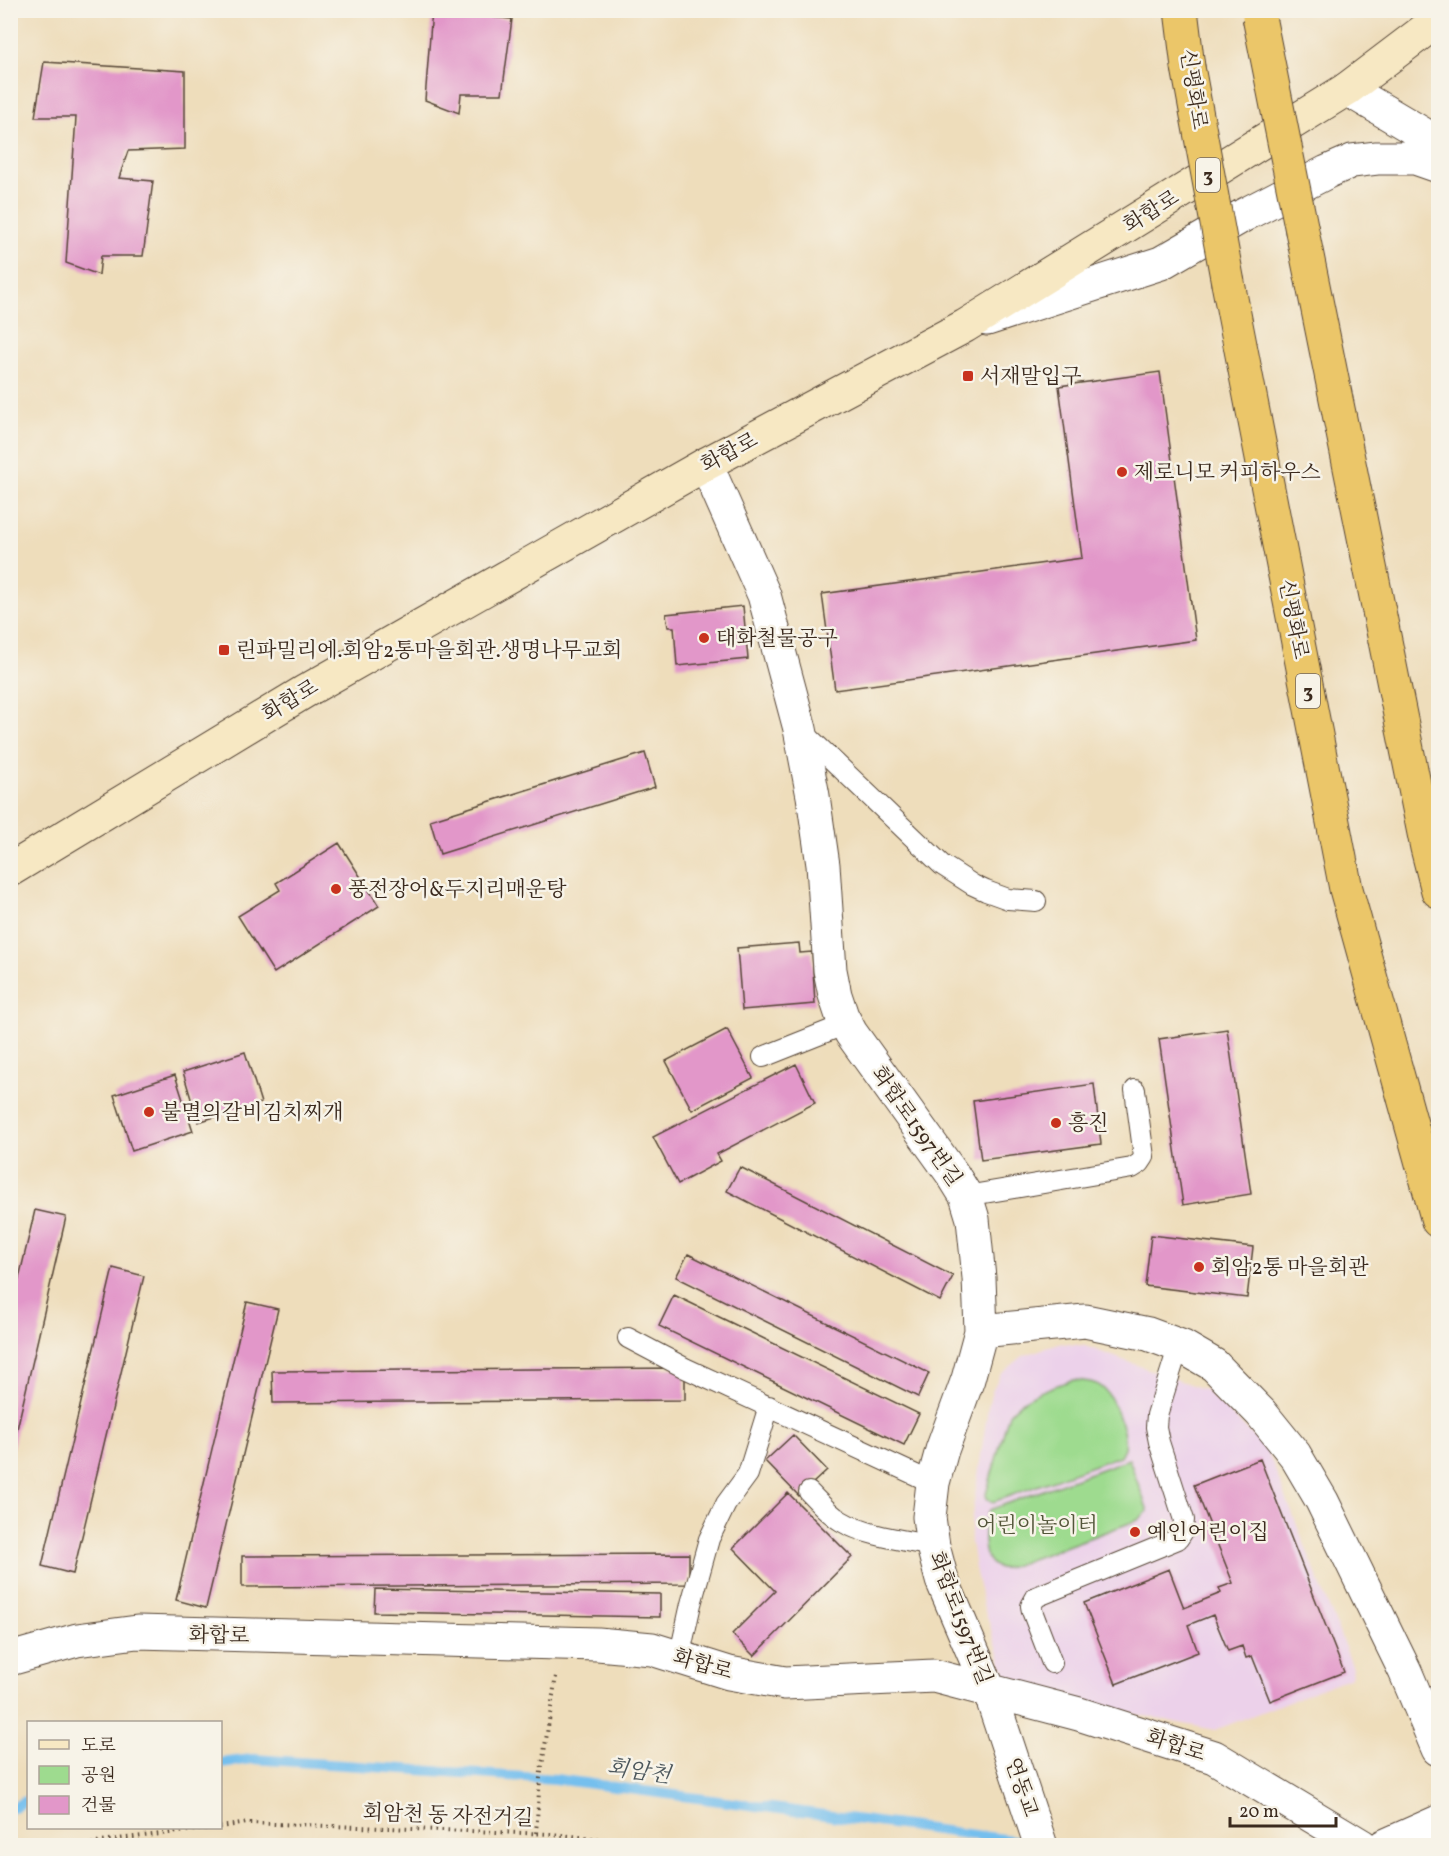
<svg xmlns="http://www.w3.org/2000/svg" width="1449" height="1856" font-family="Vollkorn,'Noto Serif KR',serif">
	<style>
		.built { fill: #ecd1ea }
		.green { fill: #9edb8f; stroke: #6c8256; stroke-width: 1.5 }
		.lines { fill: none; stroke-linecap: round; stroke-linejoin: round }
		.stream { stroke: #75bfee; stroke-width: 10 }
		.building { fill: #e297c9 }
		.service-casing { stroke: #564536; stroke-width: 22 }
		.minor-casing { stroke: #564536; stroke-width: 35 }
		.secondary-casing { stroke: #564536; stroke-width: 35 }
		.trunk-casing { stroke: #564536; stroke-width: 35 }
		.path { stroke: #564536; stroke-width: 4; stroke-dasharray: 1.5 4.5; stroke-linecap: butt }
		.service { stroke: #fff; stroke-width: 20 }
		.minor { stroke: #fff; stroke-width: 33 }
		.secondary { stroke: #f7e8c3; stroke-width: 33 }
		.trunk { stroke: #ebc669; stroke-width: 33 }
		.trunk-bridge-casing { stroke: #564536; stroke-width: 35; stroke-linecap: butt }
		.trunk-bridge { stroke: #ebc669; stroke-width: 33 }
		.poi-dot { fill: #c8321e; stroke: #f7f3e8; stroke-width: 2 }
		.labels { text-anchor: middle; stroke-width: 5; stroke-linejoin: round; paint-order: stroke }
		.shield { fill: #f7f3e8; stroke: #73665b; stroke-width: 1.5 }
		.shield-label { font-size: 20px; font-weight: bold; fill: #3b2a1e }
		.street-label { font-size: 21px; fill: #3b2a1e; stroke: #f7f3e8 }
		.poi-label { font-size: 21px; fill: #3b2a1e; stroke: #f7f3e8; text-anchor: start }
		.park-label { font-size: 21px; fill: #54563a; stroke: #f7f3e8 }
		.water-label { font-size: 22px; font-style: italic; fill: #4c575c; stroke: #f7f3e8 }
	</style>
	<rect width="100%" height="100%" fill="#f7f3e8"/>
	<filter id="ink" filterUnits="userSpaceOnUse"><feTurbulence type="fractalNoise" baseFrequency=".0167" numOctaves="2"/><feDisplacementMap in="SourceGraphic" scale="12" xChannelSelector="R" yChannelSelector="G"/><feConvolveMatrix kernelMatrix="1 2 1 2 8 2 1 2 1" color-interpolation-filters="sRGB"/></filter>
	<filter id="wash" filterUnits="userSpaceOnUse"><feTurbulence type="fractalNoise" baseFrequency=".008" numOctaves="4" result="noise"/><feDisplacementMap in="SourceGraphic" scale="24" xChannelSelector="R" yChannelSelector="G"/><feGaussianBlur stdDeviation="1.35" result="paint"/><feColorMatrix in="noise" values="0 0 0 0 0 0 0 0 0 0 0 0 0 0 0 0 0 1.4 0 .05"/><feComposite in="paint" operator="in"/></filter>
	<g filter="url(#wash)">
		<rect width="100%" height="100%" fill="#edb"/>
		<path class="built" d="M1059,1343L1085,1346L1205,1390L1267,1449L1353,1668L1351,1677L1215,1730L1029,1693L1008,1682L983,1604L975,1568L971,1541V1523L988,1407L992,1391L1000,1375L1023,1356Z"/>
		<path class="green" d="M1072,1380C1083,1381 1096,1381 1104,1389C1114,1399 1127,1433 1124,1448C1124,1448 1120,1456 1120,1456L993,1502L987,1500L986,1494L1009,1414C1024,1395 1050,1388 1072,1380Z
			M1129,1459L1148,1511L1138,1520L1010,1567C1006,1567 1003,1569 1000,1568C978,1564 983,1524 989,1510Z"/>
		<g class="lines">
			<path class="stream" d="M220,1763L253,1759L555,1779L1034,1843
				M10,1809L28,1800"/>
		</g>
		<g id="blocks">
			<path class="building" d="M432,10H480L478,16L512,19L502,94H461L459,113L425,100Z
				M44,62L185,71V149L128,151L119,178L153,181L143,256H101L99,275L66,263L76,117H35Z
				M1160,372L1196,640L835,690L822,594L1082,558L1059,386Z
				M743,606L748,659L677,666L674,627H668L666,614Z
				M645,753L655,787L440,854L430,820Z
				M339,843L379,906L274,973L238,916L280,890L276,883Z
				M799,943L800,953L812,952L815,1004L742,1010L737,948Z
				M727,1029L753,1078L692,1110L666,1061Z
				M1227,1029L1251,1194L1183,1205L1159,1039Z
				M245,1052L261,1103L198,1122L183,1072Z
				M796,1064L815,1103L717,1154L721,1161L678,1184L653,1137Z
				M175,1075L193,1131L132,1151L114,1095Z
				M1094,1084L1101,1144L981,1160L973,1101Z
				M740,1167L953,1276L940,1301L727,1191Z
				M35,1210L66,1217L11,1455L10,1317Z
				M1151,1235L1253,1247L1247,1298L1145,1286Z
				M688,1254L929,1373L918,1397L676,1277Z
				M113,1268L144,1276L73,1574L42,1566Z
				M674,1295L919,1414L904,1445L659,1326Z
				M247,1302L278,1309L206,1608L176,1600Z
				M685,1368V1400L273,1403L272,1371Z
				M793,1435L827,1470L799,1496L765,1461Z
				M1260,1459L1344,1672L1270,1701L1252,1656L1246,1658L1242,1646L1228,1651L1213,1615L1188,1625L1198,1652L1116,1684L1084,1603L1169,1569L1184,1608L1221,1593L1219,1588L1233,1583L1194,1485Z
				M788,1493L852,1557L754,1656L732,1634L775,1591L733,1548Z
				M689,1554V1584L242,1587V1556Z
				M375,1589L660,1594V1617L374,1612Z"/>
		</g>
	</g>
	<g filter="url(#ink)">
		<use href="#blocks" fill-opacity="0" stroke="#564536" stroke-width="1.5"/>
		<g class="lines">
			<defs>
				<path id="service" d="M802,731L942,865L973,885L986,891L1008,899L1036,901
					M763,1057L846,1024
					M966,1196L1132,1168L1140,1163L1144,1157L1135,1090
					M628,1338L685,1368L933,1483
					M809,1492C819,1502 829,1514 841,1521C866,1536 904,1540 933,1546
					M679,1658L691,1604L709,1539L726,1504L748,1474L769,1406
					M1052,1663L1032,1611L1031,1606L1036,1597L1178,1539L1182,1533L1184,1520L1159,1442L1156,1427L1157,1415L1179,1345"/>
				<path id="minor" d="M1347,89L1438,143
					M987,319L1161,263L1244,215L1327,172L1352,161L1377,158H1415L1438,166
					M706,464L764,595L800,729L813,796L823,865L830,970L835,995L842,1016L851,1033L953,1175L966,1196L973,1219L979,1278L981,1331L968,1379L942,1450L933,1483L929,1517L933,1546L942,1580L990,1692L1041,1846
					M981,1331L1085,1321L1148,1334L1183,1347L1214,1365L1261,1413L1295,1455L1322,1501L1405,1671L1438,1749
					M10,1659L77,1640L137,1632L598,1644L652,1649L729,1673L785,1683L934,1676L1079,1714L1214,1757L1362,1846
					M1384,1846L1438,1822"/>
				<path id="secondary" d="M10,870L304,692L706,464L965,326L1347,89L1438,20"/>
				<path id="trunk" d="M1181,10L1188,67
					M1302,231L1427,848L1438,891
					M1228,283L1346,889L1438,1221"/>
			</defs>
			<use href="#service" class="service-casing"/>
			<use href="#minor" class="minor-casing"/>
			<use href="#secondary" class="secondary-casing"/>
			<use href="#trunk" class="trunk-casing"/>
			<path class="path" d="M220,1827L248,1823L551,1834L675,1846
				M536,1833L540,1778L556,1676
				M86,1846L100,1841L213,1828
				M550,1846L551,1834"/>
			<use href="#service" class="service"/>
			<use href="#minor" class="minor"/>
			<use href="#secondary" class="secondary"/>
			<use href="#trunk" class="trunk"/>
			<defs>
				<path id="trunk-bridge" d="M1259,17L1302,231
					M1188,67L1228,283"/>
			</defs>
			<use href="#trunk-bridge" class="trunk-bridge-casing"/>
			<use href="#trunk-bridge" class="trunk-bridge"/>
		</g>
	</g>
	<g class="poi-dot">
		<rect x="962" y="370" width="12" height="12" rx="3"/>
		<circle cx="1122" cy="472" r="6"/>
		<circle cx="704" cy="638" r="6"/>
		<rect x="218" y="644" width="12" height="12" rx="3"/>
		<circle cx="336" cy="889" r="6"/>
		<circle cx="149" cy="1112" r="6"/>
		<circle cx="1056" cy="1123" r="6"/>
		<circle cx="1199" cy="1267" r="6"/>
		<circle cx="1135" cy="1532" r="6"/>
	</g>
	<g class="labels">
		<g class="shield">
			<rect x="1196" y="158" width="24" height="34" rx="4.5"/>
			<rect x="1296" y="674" width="24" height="34" rx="4.5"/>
		</g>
		<g class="shield-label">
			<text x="1208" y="182">3</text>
			<text x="1308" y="698">3</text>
		</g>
		<g class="street-label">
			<text transform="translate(1194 89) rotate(81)" y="7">신평화로</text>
			<text transform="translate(1151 211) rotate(-32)" y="7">화합로</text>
			<text transform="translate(729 452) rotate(-28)" y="7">화합로</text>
			<text transform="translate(1294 619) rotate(79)" y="7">신평화로</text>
			<text transform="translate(290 700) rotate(-31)" y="7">화합로</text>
			<text transform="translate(917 1126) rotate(55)" y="7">화합로1597번길</text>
			<text transform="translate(961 1618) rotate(69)" y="7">화합로1597번길</text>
			<text transform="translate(219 1635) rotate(1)" y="7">화합로</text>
			<text transform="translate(703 1664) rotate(16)" y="7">화합로</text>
			<text transform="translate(1176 1745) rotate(18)" y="7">화합로</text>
			<text transform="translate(1022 1787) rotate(71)" y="7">연동교</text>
			<text transform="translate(448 1815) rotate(2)" y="7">회암천 동 자전거길</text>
		</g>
		<g class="poi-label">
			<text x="980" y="383">서재말입구</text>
			<text x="1134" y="479">제로니모 커피하우스</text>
			<text x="716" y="645">태화철물공구</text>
			<text x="236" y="657">린파밀리에.회암2통마을회관.생명나무교회</text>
			<text x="348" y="896">풍전장어&amp;두지리매운탕</text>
			<text x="161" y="1119">불멸의갈비김치찌개</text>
			<text x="1068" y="1130">흥진</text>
			<text x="1211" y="1274">회암2통 마을회관</text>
			<text x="1147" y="1539">예인어린이집</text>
		</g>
		<g class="park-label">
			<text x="1037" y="1532">어린이놀이터</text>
		</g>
		<g class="water-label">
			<text transform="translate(639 1770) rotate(8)" y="8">회암천</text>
		</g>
	</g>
	<rect width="1449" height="1856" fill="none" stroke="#f7f3e8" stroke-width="36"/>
	<rect x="27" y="1721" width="195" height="108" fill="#f7f3e8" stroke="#aca397" stroke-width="1.5"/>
	<rect x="39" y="1740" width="30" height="9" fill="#f7e8c3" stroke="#aca397" stroke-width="1.5"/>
	<text x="81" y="1751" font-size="18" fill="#3b2a1e">도로</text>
	<rect x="39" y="1766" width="30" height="18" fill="#9edb8f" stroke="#aca397" stroke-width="1.5"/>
	<text x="81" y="1781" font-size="18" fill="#3b2a1e">공원</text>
	<rect x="39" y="1796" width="30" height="18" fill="#e297c9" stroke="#aca397" stroke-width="1.5"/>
	<text x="81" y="1811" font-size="18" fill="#3b2a1e">건물</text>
	<path d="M1230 1817v9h106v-9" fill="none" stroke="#3b2a1e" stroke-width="3"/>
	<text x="1239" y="1817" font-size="18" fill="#3b2a1e" stroke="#f7f3e8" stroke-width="4.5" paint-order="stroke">20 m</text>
</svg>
